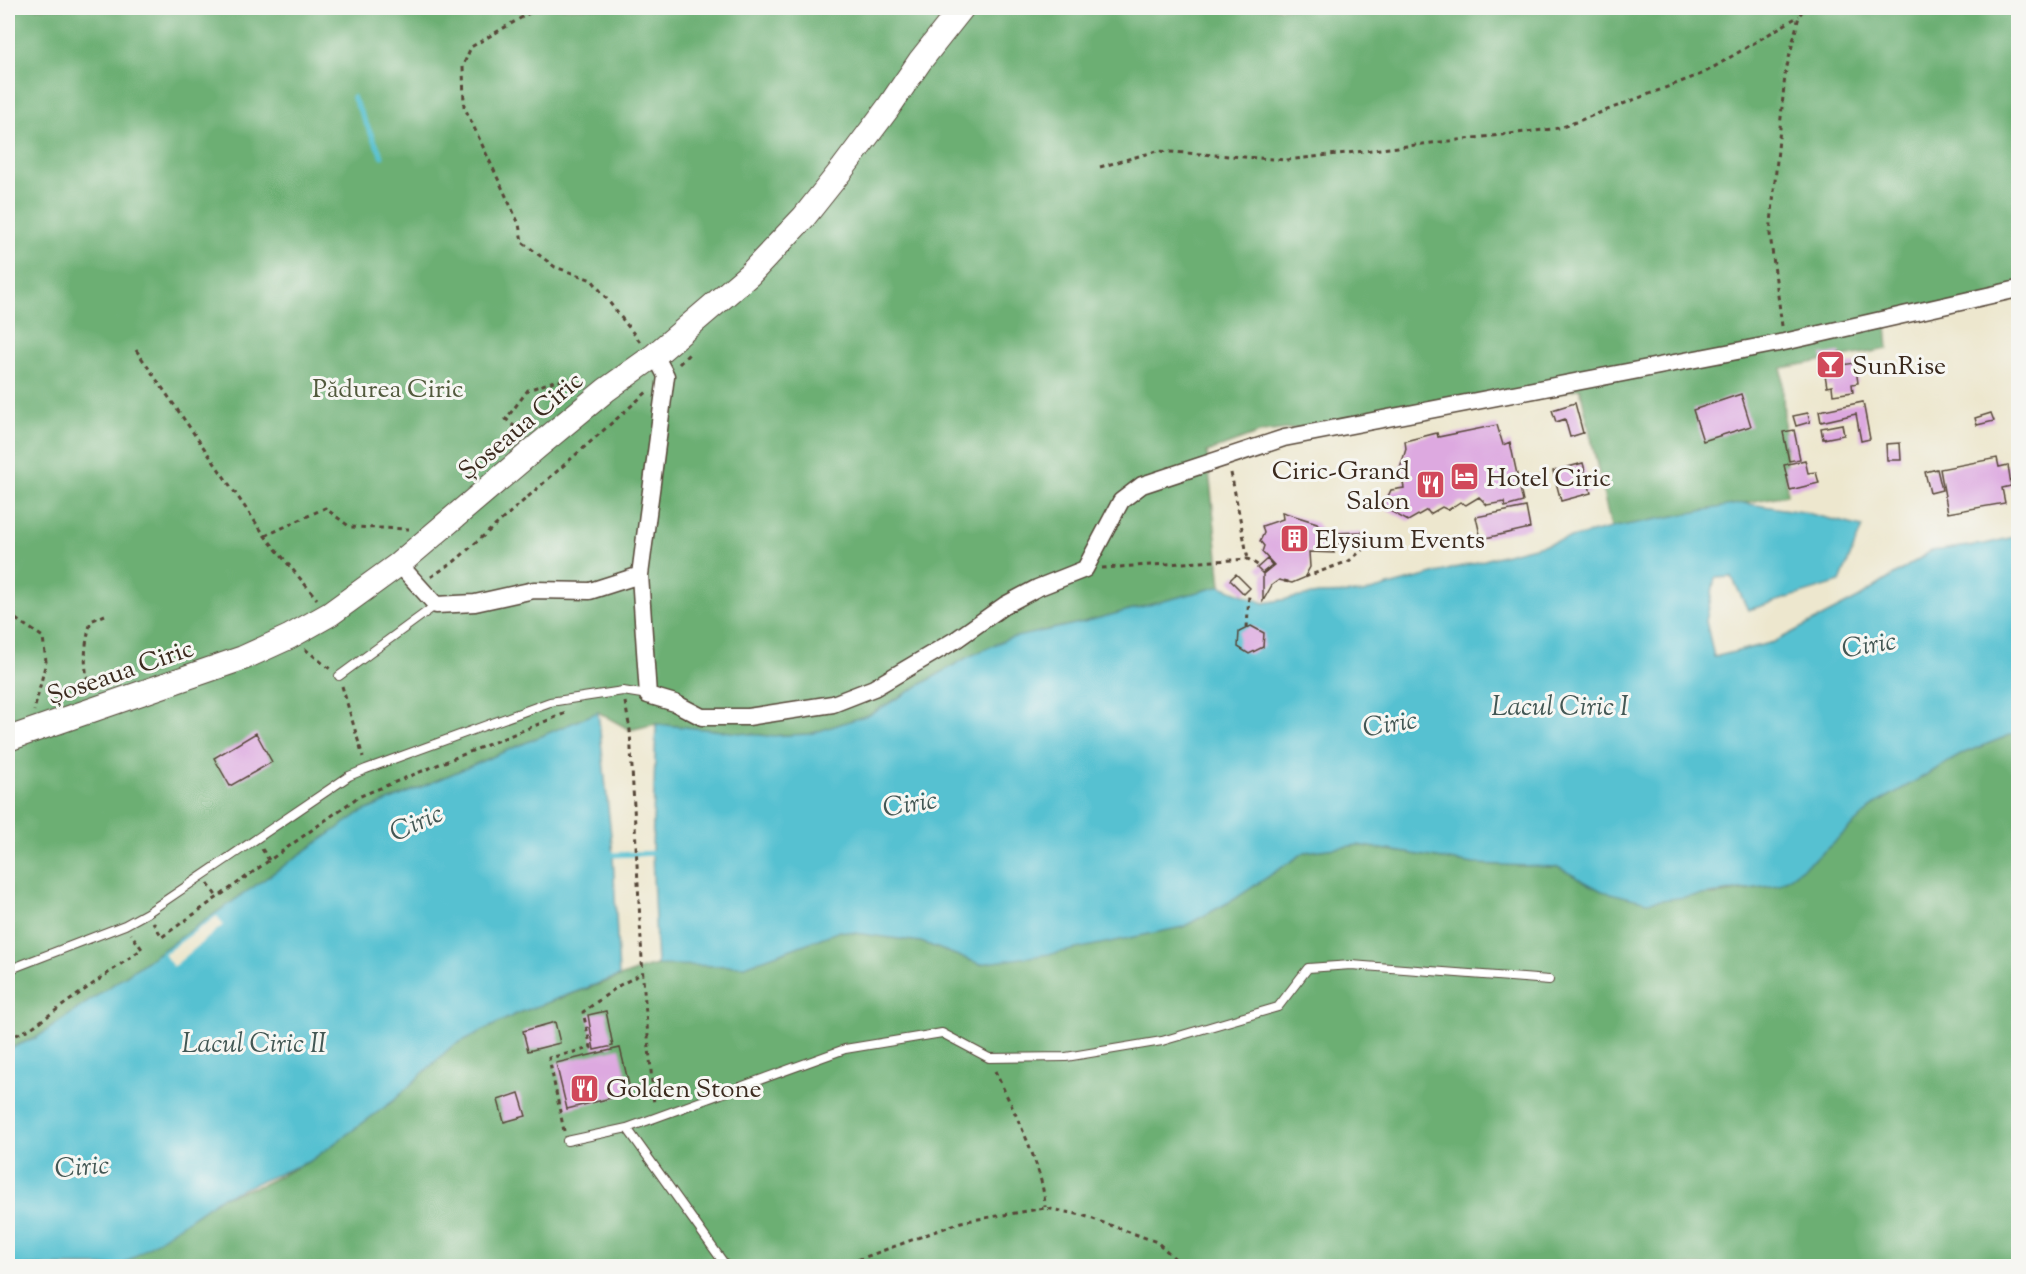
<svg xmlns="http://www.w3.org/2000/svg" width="2026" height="1274" font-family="'Sorts Mill Goudy',serif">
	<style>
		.forest { fill: #6caf73; stroke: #546c48; stroke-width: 1.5 }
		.water { fill: #56c1d1; stroke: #487678; stroke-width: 1.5 }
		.pier { fill: #ede7ce }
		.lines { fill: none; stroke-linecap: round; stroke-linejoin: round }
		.stream { stroke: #56c1d1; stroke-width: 5 }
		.building { fill: #dda9e0 }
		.lane-casing { stroke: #564638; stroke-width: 10 }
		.street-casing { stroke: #564638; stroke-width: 19 }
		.secondary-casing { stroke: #564638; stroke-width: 26 }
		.path { stroke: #564638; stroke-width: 3; stroke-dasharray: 4.5 4.5; stroke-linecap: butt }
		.lane { stroke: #fff; stroke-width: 8 }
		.street { stroke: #fff; stroke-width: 16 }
		.secondary { stroke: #fff; stroke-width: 24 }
		.labels { text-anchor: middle; stroke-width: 6; stroke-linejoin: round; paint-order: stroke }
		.poi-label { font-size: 26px; fill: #3b2a1e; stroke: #f6f6f2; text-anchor: start }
		.park-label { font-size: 26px; fill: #525a3d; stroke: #f6f6f2 }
		.street-label { font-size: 26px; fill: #3b2a1e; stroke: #f6f6f2 }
		.water-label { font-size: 27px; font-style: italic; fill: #435754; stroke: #f6f6f2 }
	</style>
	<rect width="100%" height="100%" fill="#f6f6f2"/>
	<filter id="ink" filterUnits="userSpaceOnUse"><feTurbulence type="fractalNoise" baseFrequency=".0167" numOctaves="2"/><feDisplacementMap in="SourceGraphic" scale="12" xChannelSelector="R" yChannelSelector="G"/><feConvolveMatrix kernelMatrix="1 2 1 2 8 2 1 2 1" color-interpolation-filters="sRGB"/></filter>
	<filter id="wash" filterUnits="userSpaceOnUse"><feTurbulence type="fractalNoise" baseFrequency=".008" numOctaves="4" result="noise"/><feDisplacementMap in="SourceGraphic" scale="24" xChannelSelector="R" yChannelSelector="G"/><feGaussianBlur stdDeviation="1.35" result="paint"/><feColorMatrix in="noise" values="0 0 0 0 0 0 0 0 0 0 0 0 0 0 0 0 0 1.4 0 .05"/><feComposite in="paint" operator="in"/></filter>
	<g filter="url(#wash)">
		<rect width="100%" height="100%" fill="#ede7ce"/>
		<path class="forest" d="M8,8H2018V297L1885,315L1888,349L1782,368L1787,495L1611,528L1580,388L1511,405L1262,432L1207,452L1221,586L1084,622L1042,631L966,658L871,714L810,734L769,736L656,724L630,730L598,712L360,813L36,1038L8,1049Z
			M2018,732V1266H121L220,1198L261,1185L310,1161L393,1101L452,1046L516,1014L642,969L657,965L745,966L840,931L921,942L980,964L1183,927L1233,900L1305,852L1358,845L1474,864L1558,867L1602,891L1714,895L1779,885L1821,854L1877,803L1964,753Z"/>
		<path class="water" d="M1743,503L1803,512L1862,527L1840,582L1748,610L1732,577L1715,578L1706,621L1714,657L1774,642L1860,597L1931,551L1985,544L2018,536V732L1964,753L1877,803L1821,854L1779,885L1647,902L1602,891L1558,867L1474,864L1358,845L1305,852L1233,900L1183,927L1057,953L980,964L921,942L840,931L745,966L657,965L652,853L656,724L769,736L810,734L871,714L966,658L1007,639L1084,622L1221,586L1264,603L1318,594L1363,593L1514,552L1611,528Z
			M598,712L613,855L619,976L516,1014L452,1046L393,1101L310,1161L220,1198L121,1266H8V1049L36,1038L360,813Z"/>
		<path class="pier" d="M217,916L223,925L173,967L164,954Z"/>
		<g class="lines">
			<path class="stream" d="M353,97L382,156
				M608,850L613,855L657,853"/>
		</g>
		<g id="blocks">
			<path class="building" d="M1840,352L1842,365L1855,363L1858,383L1852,384L1853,392L1833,395L1832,386L1827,387L1822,355Z
				M1741,394L1751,426L1703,441L1693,410Z
				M1863,402L1870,439L1861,441L1856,414L1821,422L1819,411Z
				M1575,403L1583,433L1570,437L1565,419L1556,422L1552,410Z
				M1808,413L1810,422L1796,426L1793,416Z
				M1991,413L1994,421L1977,425L1975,418Z
				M1842,424L1844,435L1823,439L1821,428Z
				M1497,425L1503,445L1510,442L1523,502L1505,507L1504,502L1487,505L1479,497L1466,505L1460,502L1448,510L1442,507L1430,514L1427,510L1408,521L1383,507L1391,490L1404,488L1403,482L1407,480L1408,470L1399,472L1406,449L1405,441L1437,433L1438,437Z
				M1794,430L1800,459L1789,461L1783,432Z
				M1900,443L1901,460H1887L1886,444Z
				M1997,458L1999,467L2008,465L2011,486L2002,488L2005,503L1948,513L1940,469Z
				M1805,460L1808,473L1816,472L1819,483L1790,490L1784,465Z
				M1583,463L1591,493L1561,501L1553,471Z
				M1937,469L1942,490L1930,493L1925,472Z
				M1526,507L1530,528L1481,539L1476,517Z
				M1282,512L1317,523L1334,553L1309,552L1310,567L1304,578L1292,583L1279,580L1272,585L1263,601V574L1274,565L1262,552L1264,546L1260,541L1264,533L1262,526L1283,519Z
				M1361,532L1362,543L1335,544V533Z
				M1267,559L1272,565L1262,573L1257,568Z
				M1236,574L1250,588L1244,594L1230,580Z
				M1251,626L1264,633L1263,647L1249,654L1238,647L1239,632Z
				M256,733L272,762L230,786L214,758Z
				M606,1011L613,1046L594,1050L588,1015Z
				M555,1022L560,1043L528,1051L523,1031Z
				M620,1048L631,1093L567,1109L556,1063Z
				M519,1093L526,1116L504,1122L498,1100Z"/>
		</g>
	</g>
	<g filter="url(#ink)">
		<use href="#blocks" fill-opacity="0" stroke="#564638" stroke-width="1.5"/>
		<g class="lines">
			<defs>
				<path id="lane" d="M339,676L436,605
					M8,970L125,925L147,913L349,776L366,769L550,702L623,691L648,695
					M627,1128L845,1049L942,1033L989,1058L1066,1057L1162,1041L1278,1007L1308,968L1351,965L1549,980
					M567,1141L627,1128L726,1266"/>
				<path id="street" d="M655,355L666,376L640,575L648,695L675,703L702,717H748L833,704L874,688L957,639L1005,605L1037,588L1085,569L1121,501L1142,485L1284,438L1784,342L2018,289
					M399,564L436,605L475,603L534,590L590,591L640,575"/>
				<path id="secondary" d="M8,739L243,658L289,637L330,614L399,564L538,446L606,390L655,355L750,274L804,217L843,168L888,108L920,61L962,8"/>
			</defs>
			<use href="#lane" class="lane-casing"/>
			<use href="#street" class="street-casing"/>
			<use href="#secondary" class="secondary-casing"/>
			<path class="path" d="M538,8L471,47L463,66L464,106L519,224L522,242L555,267L592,280L641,343
				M1100,167L1157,151L1287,160L1560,128L1704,73L1799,16
				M1782,326L1770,234L1785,75L1799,16L1804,8
				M136,350L265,536L317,599
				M679,364L691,352
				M522,433L506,419L528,390L557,380L581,386
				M1231,473L1248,559
				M265,536L325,508L350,527L409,529
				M1102,568L1248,559L1259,566
				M1266,570L1267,571
				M431,577L455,561L647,392
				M1305,577L1349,561L1378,537
				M1284,581L1289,582
				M8,614L43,637L46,662L34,711
				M1247,628L1249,595
				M305,649L330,669
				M342,686L363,757
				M90,690C83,664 84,647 91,621L105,615
				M625,702L630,730L643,979L654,1105
				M262,849L269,860
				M208,884L217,897
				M153,922L162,937L358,797L566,713
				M8,1039L31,1028L142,949L131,934
				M995,1071C1012,1108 1044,1167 1045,1207
				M564,1131L549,1058L591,1048L583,1012L620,985L643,973
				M841,1266L961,1222L1045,1208L1082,1215L1157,1242L1183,1266"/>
			<use href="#lane" class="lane"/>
			<use href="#street" class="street"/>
			<use href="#secondary" class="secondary"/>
		</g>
	</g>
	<defs>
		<symbol id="bar-square" viewBox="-11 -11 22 22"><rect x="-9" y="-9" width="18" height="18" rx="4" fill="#d1495b" stroke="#f6f6f2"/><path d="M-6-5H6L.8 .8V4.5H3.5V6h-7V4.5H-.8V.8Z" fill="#fff"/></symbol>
		<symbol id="hotel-square" viewBox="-11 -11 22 22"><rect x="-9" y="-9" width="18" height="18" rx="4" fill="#d1495b" stroke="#f6f6f2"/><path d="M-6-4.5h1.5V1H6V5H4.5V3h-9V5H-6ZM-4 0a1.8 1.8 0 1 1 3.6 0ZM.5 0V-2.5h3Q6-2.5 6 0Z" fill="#fff"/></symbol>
		<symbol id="restaurant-square" viewBox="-11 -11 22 22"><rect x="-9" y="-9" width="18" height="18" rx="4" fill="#d1495b" stroke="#f6f6f2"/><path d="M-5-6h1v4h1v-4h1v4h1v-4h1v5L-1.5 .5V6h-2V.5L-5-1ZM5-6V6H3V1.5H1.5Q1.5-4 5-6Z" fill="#fff"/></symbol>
		<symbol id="building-square" viewBox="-11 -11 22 22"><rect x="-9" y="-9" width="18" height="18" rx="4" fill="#d1495b" stroke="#f6f6f2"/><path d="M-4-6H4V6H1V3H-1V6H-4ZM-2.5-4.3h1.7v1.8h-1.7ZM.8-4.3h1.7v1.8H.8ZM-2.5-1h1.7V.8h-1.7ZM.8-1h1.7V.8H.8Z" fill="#fff"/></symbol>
	</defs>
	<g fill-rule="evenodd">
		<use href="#bar-square" x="1814" y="348" width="33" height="33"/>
		<use href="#hotel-square" x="1448" y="460" width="33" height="33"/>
		<use href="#restaurant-square" x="1414" y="468" width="33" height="33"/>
		<use href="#building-square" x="1278" y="522" width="33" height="33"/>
		<use href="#restaurant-square" x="568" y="1072" width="33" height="33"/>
	</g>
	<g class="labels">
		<g class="poi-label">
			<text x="1852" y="374">SunRise</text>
			<text x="1410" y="479" text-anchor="end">Ciric-Grand<tspan x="1410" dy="30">Salon</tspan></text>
			<text x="1486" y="486">Hotel Ciric</text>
			<text x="1315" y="548">Elysium Events</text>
			<text x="606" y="1097">Golden Stone</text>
		</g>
		<g class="park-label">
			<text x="388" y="397">Pădurea Ciric</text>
		</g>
		<g class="street-label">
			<text transform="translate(520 425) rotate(-40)" y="9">Șoseaua Ciric</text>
			<text transform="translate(120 671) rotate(-19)" y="9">Șoseaua Ciric</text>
		</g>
		<g class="water-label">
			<text transform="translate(1869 644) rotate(-9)" y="9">Ciric</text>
			<text x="1560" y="715">Lacul Ciric I</text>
			<text transform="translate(1390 723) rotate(-9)" y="9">Ciric</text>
			<text transform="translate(910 803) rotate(-9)" y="9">Ciric</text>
			<text transform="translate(416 822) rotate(-24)" y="9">Ciric</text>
			<text x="254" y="1052">Lacul Ciric II</text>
			<text transform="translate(82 1166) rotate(-4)" y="9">Ciric</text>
		</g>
	</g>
	<rect width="2026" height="1274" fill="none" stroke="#f6f6f2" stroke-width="30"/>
</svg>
